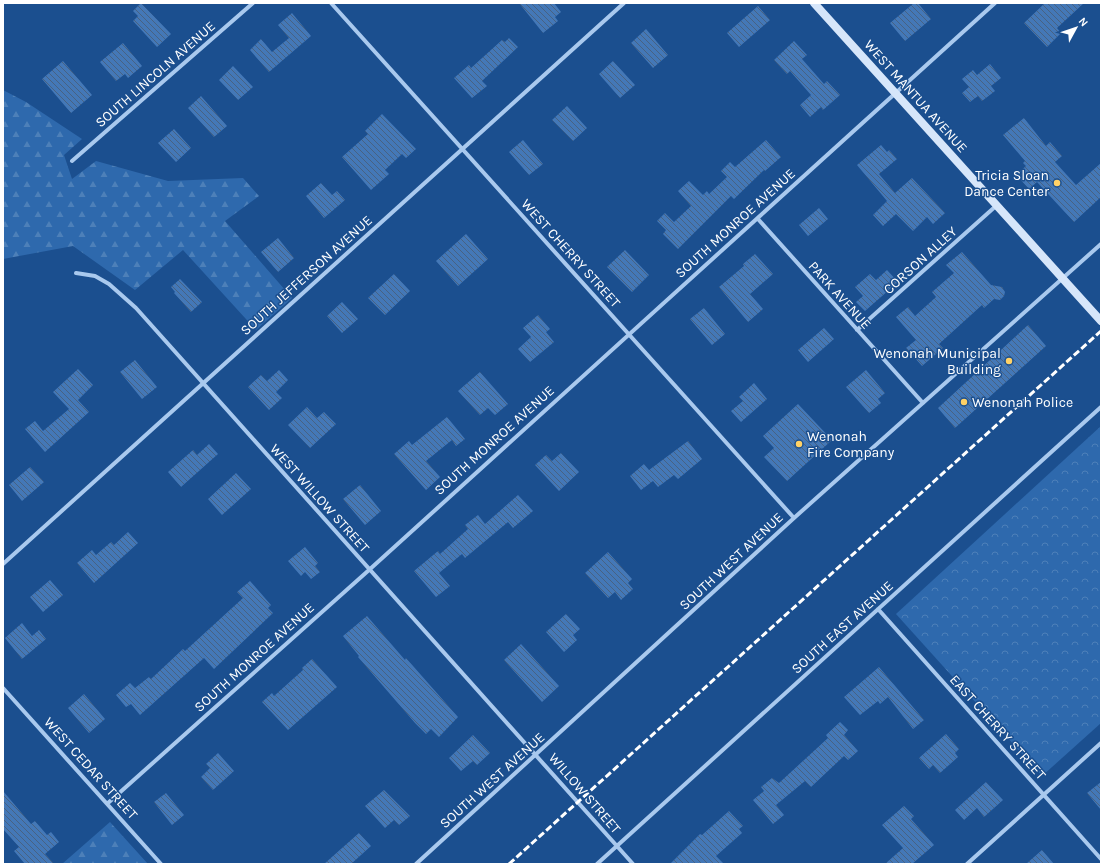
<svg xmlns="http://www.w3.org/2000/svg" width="1104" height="867" font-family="Karla,sans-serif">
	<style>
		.forest { fill: url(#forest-firs) }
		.park { fill: url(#park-crowns) }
		.building { fill: url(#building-back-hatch) }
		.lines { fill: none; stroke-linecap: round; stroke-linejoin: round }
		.street { stroke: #a9c9ee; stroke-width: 4 }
		.secondary { stroke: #d6e6fa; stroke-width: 8 }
		.rail { stroke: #fff; stroke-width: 3; stroke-dasharray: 7 3; stroke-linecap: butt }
		.poi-dot { fill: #ffd166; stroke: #1b4f8f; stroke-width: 1.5 }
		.labels { text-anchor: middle; stroke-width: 3; stroke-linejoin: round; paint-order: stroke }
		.street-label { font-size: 14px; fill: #fff; stroke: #1b4f8f }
		.poi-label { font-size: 14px; fill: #fff; stroke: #1b4f8f; text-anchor: end }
	</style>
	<defs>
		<pattern id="forest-firs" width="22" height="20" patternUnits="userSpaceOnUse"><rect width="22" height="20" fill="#2e69ad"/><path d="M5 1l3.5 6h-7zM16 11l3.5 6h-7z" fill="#4d80b9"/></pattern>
		<pattern id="park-crowns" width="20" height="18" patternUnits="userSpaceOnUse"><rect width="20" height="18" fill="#2e69ad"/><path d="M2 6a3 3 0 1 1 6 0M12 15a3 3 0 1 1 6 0" fill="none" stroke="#4d80b9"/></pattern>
		<pattern id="building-back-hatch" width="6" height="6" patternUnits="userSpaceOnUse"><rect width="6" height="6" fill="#4478b7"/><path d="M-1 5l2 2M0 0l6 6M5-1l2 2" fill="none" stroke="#486282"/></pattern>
	</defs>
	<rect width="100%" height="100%" fill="#1b4f8f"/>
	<path class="forest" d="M3,90L26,102L82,139L64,155L72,179L96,161L168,181L243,178L259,196L225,221L292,298L256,330L183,250L135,290L73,246L3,259Z
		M110,822L148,864H62Z"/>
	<path class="park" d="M1101,426V723L1042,776L896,614Z"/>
	<path class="building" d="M141,3L171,34L157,47L133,21L138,16L133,11Z
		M519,3H554L561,12L555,17L558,21L543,33Z
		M914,3H918L931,19L905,41L890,23Z
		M1045,3H1084L1057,28L1061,33L1047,47L1024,23Z
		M758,6L770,20L739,47L727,33Z
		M292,13L311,36L269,72L250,50L261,39L272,52L289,38L278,25Z
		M646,29L668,55L653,68L631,43Z
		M509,38L518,47L482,81L487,86L472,98L454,78L469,65L471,68L502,40L505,42Z
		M794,41L807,55L802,59L824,84L827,81L840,95L823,110L821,107L810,117L800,105L811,95L790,71L787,74L774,60Z
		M123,43L142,66L128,78L125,74L116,81L100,62Z
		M63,61L92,95L71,113L42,79Z
		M613,61L635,85L620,98L599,74Z
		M990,64L1001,78L991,86L995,91L982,101L978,96L970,102L962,93L969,87L962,79L973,70L977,75Z
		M233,66L253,87L238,100L219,80Z
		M201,96L227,126L214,137L188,108Z
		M567,106L587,128L573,141L552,120Z
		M382,114L416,149L406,158L402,154L385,170L389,174L371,190L342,157L368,134L365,131Z
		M1024,118L1046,146L1050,142L1062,156L1055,162L1076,185L1101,163V197L1074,222L1037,182L1029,189L1016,175L1026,166L1023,163L1025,161L1003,135Z
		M174,129L191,148L176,162L158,143Z
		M523,140L543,164L529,175L509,152Z
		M766,140L781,157L765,171L764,170L734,199L731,196L678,249L663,234L666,230L657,221L665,213L674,222L691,206L678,191L689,181L703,195L707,191L709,194L727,177L721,171L730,162L735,167Z
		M881,145L887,152L889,150L897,159L879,174L895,193L912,178L945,213L933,224L927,217L913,231L896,214L883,226L873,215L887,201L857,165Z
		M321,183L332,195L337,191L345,200L324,218L306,196Z
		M819,208L828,219L808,236L799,225Z
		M466,234L488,259L458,286L436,261Z
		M278,238L294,258L278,272L261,252Z
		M625,250L649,275L632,292L607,267Z
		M962,252L991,285L1002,287L1005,292L1004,296L1000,300L994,299L984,308L982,305L939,344L943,348L922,366L906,348L916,340L896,317L908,307L915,316L936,297L932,292L954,273L946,265Z
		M755,254L773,274L750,294L763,309L748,322L719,287L744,266L743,264Z
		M887,270L898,282L865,311L856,302L863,296L855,287L870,274L876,280Z
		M394,274L410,291L385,315L368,298Z
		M180,279L202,302L191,312L174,293L175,292L171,287Z
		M342,302L358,319L342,333L327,316Z
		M704,308L725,334L712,345L690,319Z
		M538,315L550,329L546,332L554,342L530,362L518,349L531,337L523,328Z
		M1028,325L1046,346L955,428L938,408Z
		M824,328L834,339L808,362L798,350Z
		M135,360L157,387L142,399L120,372Z
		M78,369L93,385L78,400L89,412L45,452L25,429L35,421L43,431L69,409L53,392Z
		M279,370L288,380L276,392L282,398L269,410L248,387L261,375L267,381Z
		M866,370L885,393L878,399L881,403L869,413L846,387Z
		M480,372L508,404L495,415L488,408L480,415L458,391Z
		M754,383L767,399L741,422L731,411L743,401L739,397Z
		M798,404L832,440L787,481L764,457L774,448L763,436Z
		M307,407L317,418L324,412L336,424L310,448L288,425Z
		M447,417L465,439L456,446L452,440L426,461L440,477L426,490L394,454L409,441L412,445Z
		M688,441L702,459L678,479L674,475L658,487L653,481L641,490L630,476L644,464L649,470Z
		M209,444L218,454L181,487L168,472L193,450L197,455Z
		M561,453L579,472L559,491L535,465L546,455L552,461Z
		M30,467L44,482L22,501L9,485Z
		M236,473L251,489L222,515L208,499Z
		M360,485L381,511L365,525L343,499Z
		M518,495L533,511L513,528L508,522L465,558L462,554L439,573L450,586L436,597L414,571L438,551L440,554L468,529L465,525L478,515L485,524Z
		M128,532L138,543L94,583L77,563L92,550L96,555L111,542L114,545Z
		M305,547L318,563L315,566L320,572L311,579L305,572L301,576L288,561Z
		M608,552L632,579L628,583L633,589L621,600L615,592L608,598L585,573Z
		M50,580L63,595L43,612L30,597Z
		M250,581L271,605L268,608L273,613L214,669L204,658L140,715L131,704L126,707L116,695L130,683L135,688L149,677L151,679L183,649L185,651L243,598L237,592Z
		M566,614L580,629L573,635L577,640L564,652L546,632Z
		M367,616L405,660L406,658L458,717L439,737L431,729L426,734L415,723L358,657L359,656L343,636Z
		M22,623L32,636L39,630L46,639L22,659L5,638Z
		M521,644L559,686L542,702L504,660Z
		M312,659L337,687L288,730L262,702L272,693L274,696L303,670L302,668Z
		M879,667L924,720L913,729L888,697L880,704L878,701L860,715L844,697Z
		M84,694L105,719L89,733L68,708Z
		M840,722L848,730L844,735L858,751L848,760L844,756L811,787L805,781L776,805L784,815L773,824L753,800L764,791L761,787L772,778L779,783L828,738L826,735Z
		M946,734L959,749L955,753L958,757L940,773L933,765L929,769L919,758Z
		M473,735L490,753L477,765L473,761L461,771L449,758Z
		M218,753L234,771L213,790L201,777L210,768L206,764Z
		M986,782L1003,800L984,817L977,808L964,820L955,810Z
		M1101,782V810L1087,793Z
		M384,790L410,816L399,825L394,820L385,828L365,806Z
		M3,791L31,824L35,821L47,835L51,832L59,842L45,854L54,864H25L14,851L19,847L3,829Z
		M166,793L184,815L172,825L154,802Z
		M904,806L914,816L911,819L934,845L912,864H885L903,848L882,825Z
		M729,811L743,826L739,829L742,833L716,856L724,864H670L700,834L702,835Z
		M359,833L371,846L351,864H324Z
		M1042,850L1054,864H1026Z"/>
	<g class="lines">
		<path class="street" d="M331,3L794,518
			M72,161L253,3
			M758,219L923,403
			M76,273L95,276L109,284L136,308L633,864
			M857,330L997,205
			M3,564L624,3
			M878,609L1101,859
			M3,688L161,864
			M108,803L369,570L995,3
			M416,864L794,518L1101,244
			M597,864L1101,407
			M967,864L1101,743"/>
		<path class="secondary" d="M814,3L1101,321"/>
		<path class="rail" d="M509,864L1101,331"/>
	</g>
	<g class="poi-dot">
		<circle cx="1057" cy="183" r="4"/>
		<circle cx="1009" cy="361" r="4"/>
		<circle cx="964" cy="402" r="4"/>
		<circle cx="799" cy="444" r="4"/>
	</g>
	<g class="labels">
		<g class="street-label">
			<text transform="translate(155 74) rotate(-41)" y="5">SOUTH LINCOLN AVENUE</text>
			<text transform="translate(916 96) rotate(48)" y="5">WEST MANTUA AVENUE</text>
			<text transform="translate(735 223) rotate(-42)" y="5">SOUTH MONROE AVENUE</text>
			<text transform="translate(571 253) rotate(48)" y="5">WEST CHERRY STREET</text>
			<text transform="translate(920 260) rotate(-42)" y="5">CORSON ALLEY</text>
			<text transform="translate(306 275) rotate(-42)" y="5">SOUTH JEFFERSON AVENUE</text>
			<text transform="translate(840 295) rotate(48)" y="5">PARK AVENUE</text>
			<text transform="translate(494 440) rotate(-42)" y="5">SOUTH MONROE AVENUE</text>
			<text transform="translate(320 498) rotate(48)" y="5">WEST WILLOW STREET</text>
			<text transform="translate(731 561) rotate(-43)" y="5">SOUTH WEST AVENUE</text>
			<text transform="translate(842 627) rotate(-42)" y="5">SOUTH EAST AVENUE</text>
			<text transform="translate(254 657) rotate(-42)" y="5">SOUTH MONROE AVENUE</text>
			<text transform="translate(998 727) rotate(48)" y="5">EAST CHERRY STREET</text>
			<text transform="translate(91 768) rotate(48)" y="5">WEST CEDAR STREET</text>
			<text transform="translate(492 780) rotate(-42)" y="5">SOUTH WEST AVENUE</text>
			<text transform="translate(585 793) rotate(49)" y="5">WILLOW STREET</text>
		</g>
		<g class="poi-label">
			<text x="1049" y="180">Tricia Sloan<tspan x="1049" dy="16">Dance Center</tspan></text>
			<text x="1001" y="358">Wenonah Municipal<tspan x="1001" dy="16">Building</tspan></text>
			<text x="972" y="407" text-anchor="start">Wenonah Police</text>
			<text x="807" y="441" text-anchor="start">Wenonah<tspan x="807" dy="16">Fire Company</tspan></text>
		</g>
	</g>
	<rect width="1104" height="867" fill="none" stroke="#ffffff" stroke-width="8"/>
	<g transform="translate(1076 28) rotate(50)" stroke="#1b4f8f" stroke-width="3" paint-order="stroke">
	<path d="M0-3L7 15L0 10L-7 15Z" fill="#ffffff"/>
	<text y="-6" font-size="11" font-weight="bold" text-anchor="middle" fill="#ffffff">N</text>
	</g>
</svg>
